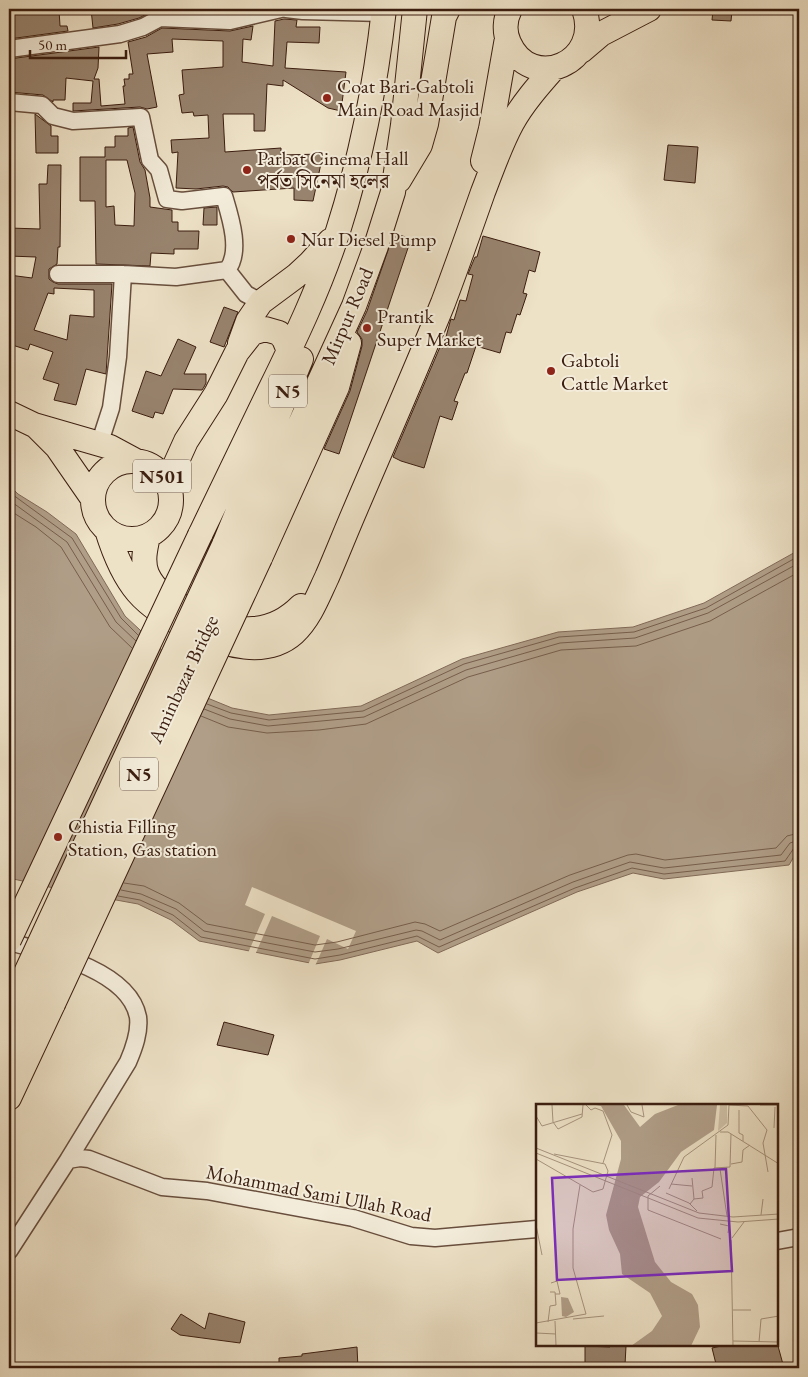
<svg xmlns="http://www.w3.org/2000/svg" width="808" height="1377" font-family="'EB Garamond','Noto Serif Bengali',serif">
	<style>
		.water { fill: #b09e88; stroke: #816a58 }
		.pier { fill: #ede1c6 }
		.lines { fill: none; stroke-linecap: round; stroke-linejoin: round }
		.shore { stroke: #765e4c; stroke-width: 1 }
		.building { fill: #98836e; stroke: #3b1d0f; fill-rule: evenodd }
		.minor-casing { stroke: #684e3d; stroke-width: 19 }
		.highway-casing { stroke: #3b1d0f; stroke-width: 26 }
		.minor { stroke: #f3ecda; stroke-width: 16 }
		.highway { stroke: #ede1c6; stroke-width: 24 }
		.highway-bridge-casing { stroke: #3b1d0f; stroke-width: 26; stroke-linecap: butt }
		.highway-bridge { stroke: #ede1c6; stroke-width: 24 }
		.poi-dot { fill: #8f2418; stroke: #f3ecda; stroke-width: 2 }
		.labels { text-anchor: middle; stroke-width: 4; stroke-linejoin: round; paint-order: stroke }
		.shield { fill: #f3ecda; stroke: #725b4c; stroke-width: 1 }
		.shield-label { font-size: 19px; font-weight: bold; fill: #3b1d0f }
		.poi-label { font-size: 20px; fill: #3b1d0f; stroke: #f3ecda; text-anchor: start }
		.street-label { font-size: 20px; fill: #3b1d0f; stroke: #f3ecda }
		.inset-road { fill: none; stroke: #a6937d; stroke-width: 1 }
		.view { fill: #7b2cbf; fill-opacity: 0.15; stroke: #7b2cbf; stroke-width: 2.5 }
		.inset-edge { fill: none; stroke: #3b1d0f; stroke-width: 2.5 }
	</style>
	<rect width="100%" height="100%" fill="#ede1c6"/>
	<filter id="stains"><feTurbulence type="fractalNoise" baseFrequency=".004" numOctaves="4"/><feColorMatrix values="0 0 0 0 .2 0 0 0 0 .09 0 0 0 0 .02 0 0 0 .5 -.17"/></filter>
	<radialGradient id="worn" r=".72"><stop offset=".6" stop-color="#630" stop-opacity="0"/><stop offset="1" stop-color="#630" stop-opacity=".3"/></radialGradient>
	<path class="water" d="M9,485L18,494L47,512L76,534L125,616L169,657L188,690L232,708L269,715L361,706L462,659L558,632L633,627L704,603L799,550V848L789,865L664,879L633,873L577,892L438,953L417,941L340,960L315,964L199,941L171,920L138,904L67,891L9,878Z"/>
	<path class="pier" d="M252,887L356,931L348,949L327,939L315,966L308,965L320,936L272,916L255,955L248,953L265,914L245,905Z"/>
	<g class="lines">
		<path class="shore" d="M9,492L72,538L121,618L138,635
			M9,500L67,542L116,622L136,641
			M9,510L36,527L61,547L110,627L132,648
			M207,704L231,713L269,720L363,711L464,664L559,637L634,632L706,608L799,556
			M204,709L230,719L268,726L364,717L466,670L560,643L635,638L708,613L799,563
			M201,716L228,727L267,733L319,730L366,724L468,677L561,650L636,646L710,621L799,572
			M124,883L144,886L179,903L207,924L315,945L337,942L415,922L425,924L440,931L570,875L628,855L636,854L665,860L776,848L787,836L799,833
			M121,890L141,894L176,909L204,931L315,952L338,949L416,930L422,931L440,940L573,882L630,862L664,868L781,855L790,843L799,840
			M118,896L140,900L173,915L201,937L315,959L340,955L417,936L439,947L575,888L632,868L664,874L785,861L794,848L799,847"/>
	</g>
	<path class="building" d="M9,9H45V11L59,10L60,26H67L68,31L9,39Z
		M91,9H157L139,18L118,24L93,28Z
		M713,10L732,11L731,21L712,20Z
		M284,19L297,20L296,27H320L319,43L287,42L285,68L346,72L341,111L328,108L283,80V86L267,84L265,131H254V114H223L225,152L281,148V155L323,154L313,201L294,200V188L233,192L228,187L223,186L196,189L176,188L178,152L172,153L171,140L209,138L208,115L194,116L193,112L182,113L179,95L184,94L182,70L223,67V41L172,39L173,52L147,54L157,107L147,109L140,107L73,111V103H91L93,81L66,78L65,100H53V102L43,95L9,92V59L99,47L98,68L94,79H99L101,106L125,104L123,86H125L124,79H129V74H133L128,42L146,37L162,28L230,31L253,26L251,40L243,39L242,62L273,66L275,21Z
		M35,114L51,126V136H58V153H36Z
		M133,127L140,162L145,170L150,198V207L172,210V222H178V231H199L198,249H174V254L151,253L150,266L96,264L95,201H80V157H105V147H115V136H128V128ZM106,160H127L135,193L134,226L115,225L114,206L106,207Z
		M668,145L698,147L695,183L664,180Z
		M48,165H61L60,247H58L57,264L49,269V279L53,282L58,284H112L106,374L86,369L76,405L54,400L59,384L43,379L53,352L30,344L28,350L9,344V275L32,278L36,257L9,256V228L40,229L39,184H47ZM54,288L94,290V317L70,315L67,340L34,330L48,293L54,294Z
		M217,207V225H203L204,208Z
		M394,233L411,239L339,454L324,449L350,391L362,346V339L357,332L367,311Z
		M483,236L540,252L535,272L529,270L523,293L527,294L520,315L517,314L511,333L506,332L500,353L476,346L467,373H465L454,401L458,402L452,420L440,416L424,468L401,461L393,457L440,347L443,348L450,322L451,319L454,320L460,300L466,301L473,275L468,274L475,257H477Z
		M224,307L238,312L224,347L210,342Z
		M178,339L196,347L184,374H206V383L204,387L202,390L173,389L163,414L155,412L153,418L132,411L146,371L161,376Z
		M224,1022L274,1035L268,1055L217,1045Z
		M209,1313L245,1322L240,1343L180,1335L171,1329L181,1314L205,1329Z
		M585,1346L610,1347V1346H626L625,1365L601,1364V1368H585Z
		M721,1346H778L784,1368H764L763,1364L747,1368H717L712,1348Z
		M357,1347L358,1368H279V1358L302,1356V1354Z"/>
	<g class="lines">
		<defs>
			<path id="minor" d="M286,9L303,11L383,13
				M9,49L120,34L143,27L160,18L230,21L281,9
				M9,102L42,105L53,116L73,121L141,117L150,160L159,170L167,199L182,201L224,196C230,216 242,252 227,270L246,294L261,302
				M58,274H123L176,277L227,270
				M99,445L111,408L118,357L123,274
				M9,942C48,952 129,970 138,1017C140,1032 134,1048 128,1062L68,1160L9,1251
				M68,1160L80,1158L89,1159L162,1187L207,1191L353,1218L411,1236L435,1238L537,1229
				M777,1241L799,1237"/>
			<path id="highway" d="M510,9C505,19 504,32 509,43C531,93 603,63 584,9
				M581,51L601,34L649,9
				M483,161L491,129L507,38
				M399,180L420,145L426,124L444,17L448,9
				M240,343L248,321L261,302L296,276L310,263L330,241
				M9,413L34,425L110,447L136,461
				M37,427L57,447L93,499
				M93 500a39 39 0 1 1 78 0a39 39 0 1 1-78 0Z
				M167,483L186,441L216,394L237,352L252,333L265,329L279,333L284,339L289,351L291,361
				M107,530C124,585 142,607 195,631C224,645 266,658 294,633C310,618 318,596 327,577C337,554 346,531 356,508C385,440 415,372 443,303C457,266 470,229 483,192C492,169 500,145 512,123C523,103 539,85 554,68
				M200,535C223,487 246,439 269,392C295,339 320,287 338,231C360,162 376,82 384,9
				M148,536C145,549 142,562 147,574C155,592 170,600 186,609C226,631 265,642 301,606
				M224,545L301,359
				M242,551L354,306L376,246L393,192L403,125L415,9
				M260,558L337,387L349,343
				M9,1011L18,990
				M9,1057L36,998
				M9,1098L53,1004"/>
		</defs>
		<use href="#minor" class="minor-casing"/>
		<use href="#highway" class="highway-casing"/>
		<use href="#minor" class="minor"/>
		<use href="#highway" class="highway"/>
		<defs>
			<path id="highway-bridge" d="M9,940L200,535
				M18,990L224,545
				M36,998L242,551
				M53,1004L260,558"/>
		</defs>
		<use href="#highway-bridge" class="highway-bridge-casing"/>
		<use href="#highway-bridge" class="highway-bridge"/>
	</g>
	<g class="poi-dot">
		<circle cx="327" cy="98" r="5"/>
		<circle cx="247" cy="170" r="5"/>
		<circle cx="291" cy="239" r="5"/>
		<circle cx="367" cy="328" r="5"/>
		<circle cx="551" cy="371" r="5"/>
		<circle cx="58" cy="837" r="5"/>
	</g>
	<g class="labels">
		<g class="shield">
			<rect x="269" y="374.5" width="38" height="33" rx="4"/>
			<rect x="133" y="459.5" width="58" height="33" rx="4"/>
			<rect x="120" y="757.5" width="38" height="33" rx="4"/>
		</g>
		<g class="shield-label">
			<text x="288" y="398">N5</text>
			<text x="162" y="483">N501</text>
			<text x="139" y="781">N5</text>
		</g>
		<g class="poi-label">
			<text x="337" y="93">Coat Bari-Gabtoli<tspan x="337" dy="23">Main Road Masjid</tspan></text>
			<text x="257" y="165">Parbat Cinema Hall<tspan x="257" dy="23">পর্বত সিনেমা হলের</tspan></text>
			<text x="301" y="246">Nur Diesel Pump</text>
			<text x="377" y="323">Prantik<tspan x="377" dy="23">Super Market</tspan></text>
			<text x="561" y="367">Gabtoli<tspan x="561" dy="23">Cattle Market</tspan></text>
			<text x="68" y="833">Chistia Filling<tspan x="68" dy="23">Station, Gas station</tspan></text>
		</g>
		<g class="street-label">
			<text transform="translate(347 316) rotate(-67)" y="7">Mirpur Road</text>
			<text transform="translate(183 679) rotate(-65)" y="7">Aminbazar Bridge</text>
			<text transform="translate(319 1193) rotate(11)" y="7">Mohammad Sami Ullah Road</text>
		</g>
	</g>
	<g transform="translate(536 1104)">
		<rect width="242" height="242" fill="#ede1c6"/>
		<path d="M184,1H191V19L182,27Z" fill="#cfc0a7"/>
		<path d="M60,1H88L104,23L119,10L142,1H181L178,26L145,48L123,78L104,93L102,103L119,158L135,178L156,190L162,201L164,223L155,242H95L116,227L126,212L114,189L86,170L84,150L73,126L70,111L85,55V37L65,2ZM25,193L32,194L38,208L30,213L26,212Z" fill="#b09e88"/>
		<path class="inset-road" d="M16,1L17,18L22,25L46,13L47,1M50,1L55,6L59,4L67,7L76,31L67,59M91,1L95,8L108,13L106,1M193,1L212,2L231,26M224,1H243M203,6V29L207,31V37M0,12L6,22L46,10M238,24L239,3M231,26L227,39L232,68M184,28H192L243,60M0,44L163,109L197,113L243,110M0,49L162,114L202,118L243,115M0,55L57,88L67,85L72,67L69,60L18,50M195,60L206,58L207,46L214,41M179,64L180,31M184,65L191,112M156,74L158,95M135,80L156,82M124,82L112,92V106L185,135M133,85L148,53L192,21L193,1M130,89L153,99L161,107M154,100L158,95L167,94L166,87L176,83L178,64L194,63L195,30M225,111L227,95M184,120L193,122L192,129M0,121L6,151M196,134L208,118M195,136L197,242M15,179L21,177L24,190H19M197,206H215M37,215L68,212M19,217L20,242M12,218L14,202L20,201L19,188H14M0,219L50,210L37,164V125L44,81M0,229L20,230M197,237L243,238M223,238L225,215L243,212"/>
		<path class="view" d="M190,65L196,167L21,176L16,74Z"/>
		<rect width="242" height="242" class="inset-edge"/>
	</g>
	<rect width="808" height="1377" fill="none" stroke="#ede1c6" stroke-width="30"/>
	<rect x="10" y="10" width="788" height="1357" fill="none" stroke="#3b1d0f" stroke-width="2.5"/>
	<rect x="15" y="15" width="778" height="1347" fill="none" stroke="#3b1d0f"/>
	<path d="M30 50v8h96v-8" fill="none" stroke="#3b1d0f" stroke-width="2.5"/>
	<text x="38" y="50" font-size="15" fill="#3b1d0f" stroke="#f3ecda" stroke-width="4" paint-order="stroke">50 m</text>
	<rect width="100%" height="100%" filter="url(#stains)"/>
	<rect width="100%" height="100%" fill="url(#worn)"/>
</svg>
